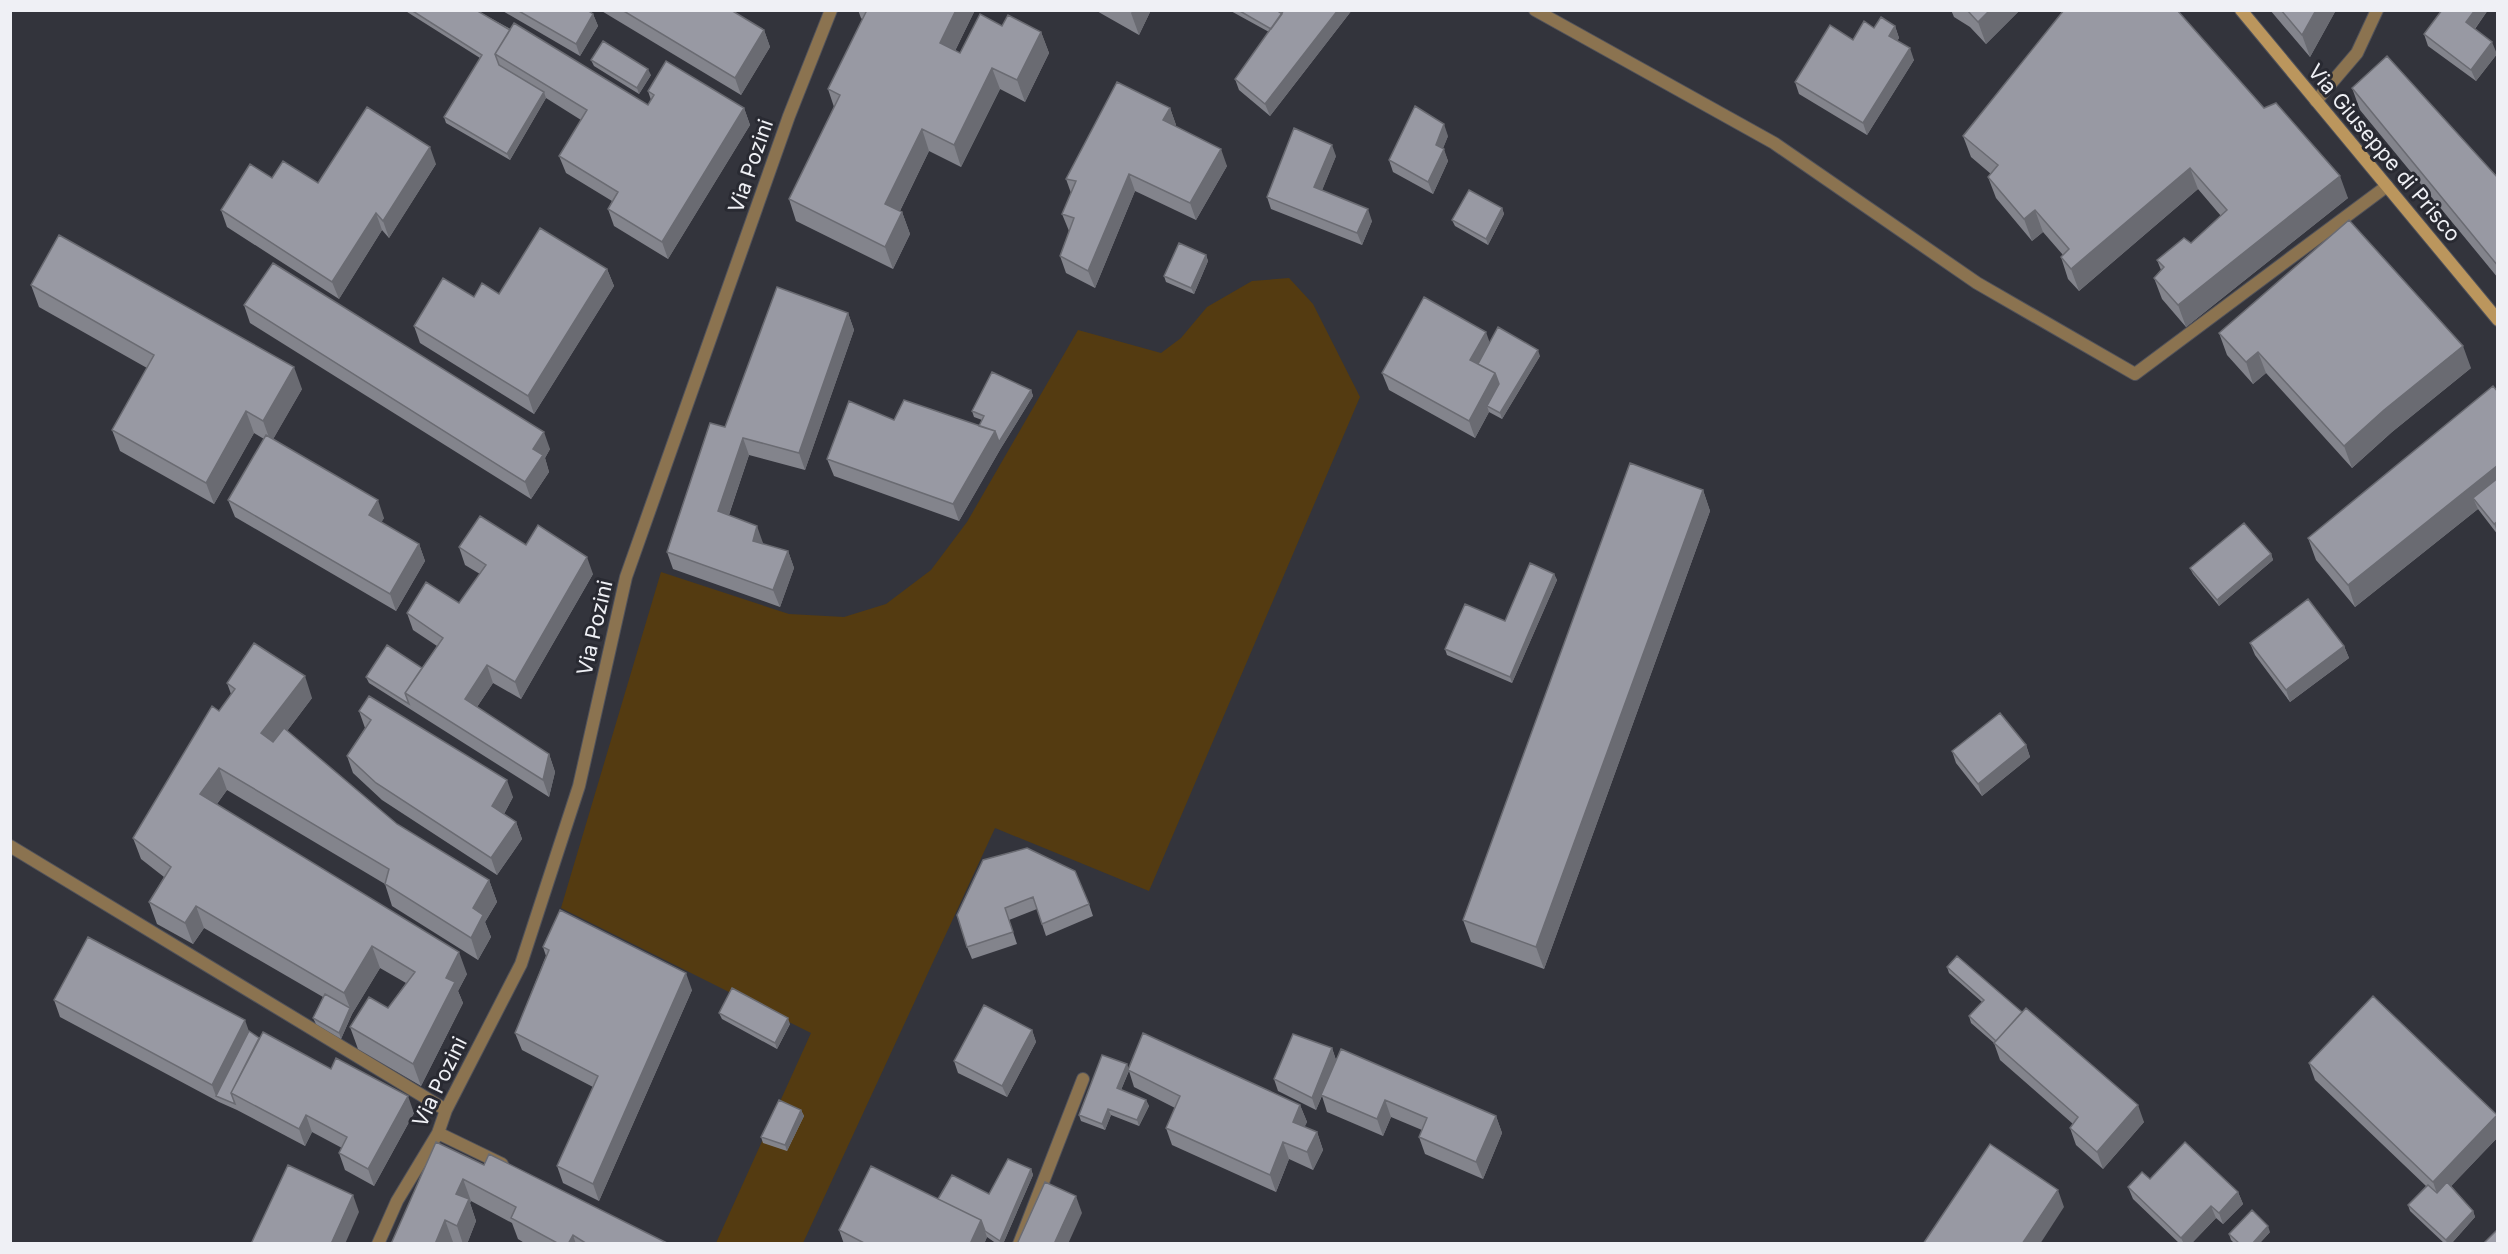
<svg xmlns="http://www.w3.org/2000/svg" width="2508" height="1254" font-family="Inter,sans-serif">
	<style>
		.green { fill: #543b11 }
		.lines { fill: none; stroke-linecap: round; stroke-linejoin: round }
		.street-casing { stroke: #51525a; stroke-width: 14 }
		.secondary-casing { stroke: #51525a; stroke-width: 14 }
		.street { stroke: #8b7350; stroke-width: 12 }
		.secondary { stroke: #bb965d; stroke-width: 12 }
		.wall { fill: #83848c }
		.shaded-wall { fill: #6a6b72 }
		.building { fill: #9899a3; stroke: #6a6b72; stroke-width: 1.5 }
		.labels { text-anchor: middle; stroke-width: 6; stroke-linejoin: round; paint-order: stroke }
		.street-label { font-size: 21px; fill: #eff0f5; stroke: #292a32 }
	</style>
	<rect width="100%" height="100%" fill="#33343c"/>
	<path class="green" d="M1289,278L1313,304L1360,397L1149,891L995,828L803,1243H716L811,1033L561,908L661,572L789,614L844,617L886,604L931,570L967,522L1078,330L1161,353L1181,338L1207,307L1252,281Z"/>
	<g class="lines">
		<defs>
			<path id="street" d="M1535,10L1774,143L1977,283L2135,374L2387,186
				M2316,101L2357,53L2377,10
				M10,846L446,1110
				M438,1133L502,1164
				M378,1244L397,1201L438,1133L446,1110L521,964L579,786L626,577L789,116L831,10
				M1019,1244L1083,1079"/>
			<path id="secondary" d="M2241,10L2498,320"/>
		</defs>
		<use href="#street" class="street-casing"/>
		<use href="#secondary" class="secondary-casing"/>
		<use href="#street" class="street"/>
		<use href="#secondary" class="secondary"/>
	</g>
	<path class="wall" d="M404,10H476L648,105L651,100L648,91L744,108L750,125L668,259L614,226L608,209L612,201L566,173L559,156L581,120L546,98L510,160L446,123L444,117L480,58Z
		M501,10H587L593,14L598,26L580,56Z
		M600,10H731L764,30L770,47L741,95Z
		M858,10H975L955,51L960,53L1002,26L1041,32L1049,53L1025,102L1000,89L961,167L929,151L900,211L902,212L910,234L893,269L796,221L789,199L834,107L828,89L863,20L861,18Z
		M1095,10H1151L1139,35Z
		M1229,10H1352L1270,116L1239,90L1235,79L1269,32Z
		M1951,10H2020L1986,44L1970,27L1954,17Z
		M2270,10H2336L2310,57Z
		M2442,10H2488L2475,29L2497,54L2476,81L2428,46L2424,34Z
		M1895,26L1899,38L1897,41L1914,60L1867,135L1799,94L1795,82L1853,40L1874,28Z
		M591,60L651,75L639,94L594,66Z
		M2352,88L2498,178V278L2360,110Z
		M1170,108L1176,125L1175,126L1227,166L1196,220L1135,191L1095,288L1066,273L1060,256L1069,231L1062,214L1071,193L1066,179Z
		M2264,108L2348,198L2186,327L2162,299L2154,278L2161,270L2157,260L2191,243L2221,216L2198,189L2079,291L2068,279L2061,257L2063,255L2043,232L2032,241L1996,198L1988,177L1991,174L1971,157L1963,136Z
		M1448,136L1443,148L1448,161L1433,194L1393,172L1389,160Z
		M1336,156L1322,190L1372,221L1362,245L1271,209L1267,197Z
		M436,164L389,238L382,230L339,299L227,227L221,210L272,178L318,183Z
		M1502,208L1504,214L1488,245L1455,226L1452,220Z
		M1206,255L1208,261L1194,294L1166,282L1164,276Z
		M607,269L614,286L534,414L420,343L414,326L474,297L499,294Z
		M31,285L302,389L273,439L384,518L381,522L419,544L425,561L396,611L235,517L228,500L264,439L254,433L214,504L120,451L112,430L147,368L39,307Z
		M244,305L550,449L545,458L549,472L531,499L250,323Z
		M848,313L854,330L805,470L749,455L729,515L763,543V544L788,551L794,568L780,607L673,569L667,552L725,427Z
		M2219,333L2471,368L2392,432L2352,468L2266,373L2253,384L2227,355Z
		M1490,342L1540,356L1502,419L1489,412L1475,438L1389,390L1382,373Z
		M1031,390L1033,396L1001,448L959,521L834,476L827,459L894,420L979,426L982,420L974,417L972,411Z
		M2498,392V535L2478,509L2355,607L2316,560L2308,538Z
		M1703,490L1710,511L1544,969L1471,942L1463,920Z
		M526,545L593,574L521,699L493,683L477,707L549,754L555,772L549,797L369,683L366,677L422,668L437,646L413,630L407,613L459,603L480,574L465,565L459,547Z
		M2271,554L2273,560L2219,606L2193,574L2190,568Z
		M1554,574L1557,580L1512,683L1447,655L1445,649L1505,621Z
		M2250,643L2344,646L2349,658L2290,702L2255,655Z
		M227,683L312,698L287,731L397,824L489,880L497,902L485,922L491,937L478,960L392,906L385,884L227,790L217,804L467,974L458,991L463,1003L421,1086L358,1049L350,1027L388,1008L406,983L380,968L352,1014L341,1039L316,1024L313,1018L323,997L204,928L193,944L157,924L149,902L164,877L141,859L133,838L219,711L231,694Z
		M359,711L513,797L504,814L516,822L522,839L497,875L382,800L353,773L347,756L365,728Z
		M2026,745L2030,757L1982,796L1956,763L1952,751Z
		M983,860L1089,904L1093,916L1046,936L1037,909L1009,920L1017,944L972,959L967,947Z
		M543,947L692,990L599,1201L563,1183L557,1166L593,1087L522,1050L515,1033L546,956Z
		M1947,967L2144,1122L2103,1169L2076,1145L2070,1128L2073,1124L2000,1060L1994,1043L1971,1023L1969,1016L1982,1002L1949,973Z
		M54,1000L249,1031L259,1038L331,1069L414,1113L374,1186L345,1170L339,1153L342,1148L312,1132L305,1146L237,1110L219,1102L60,1017Z
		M719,1013L790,1024L777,1049L722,1019Z
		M1032,1030L1036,1042L1007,1097L958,1073L954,1061Z
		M1332,1048L1336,1060L1496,1116L1502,1133L1483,1179L1425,1154L1419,1137L1422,1130L1391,1117L1383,1136L1327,1112L1322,1096L1316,1110L1278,1091L1274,1079Z
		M2309,1063L2498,1137L2451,1186L2473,1211L2475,1217L2451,1244H2445L2410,1211L2408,1205L2426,1186L2315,1080Z
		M1127,1064L1128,1069L1300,1105L1307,1122L1304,1127L1317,1132L1323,1150L1313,1170L1289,1159L1276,1192L1172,1145L1166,1128L1175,1108L1134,1087L1129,1071L1121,1090L1146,1100L1149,1106L1139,1126L1111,1115L1105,1130L1081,1121L1079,1115Z
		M801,1110L804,1116L787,1151L763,1143L761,1137Z
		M436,1142L484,1165L669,1244H526L518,1239L512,1223L471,1201L470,1203L476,1221L467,1244H456L453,1242L452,1244H391Z
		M1031,1169L1033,1175L1003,1244H997L987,1237L984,1244H844L839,1230L938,1199L989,1194Z
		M2150,1179L2238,1192L2243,1204L2223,1224L2216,1218L2191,1244H2180L2133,1199L2128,1187Z
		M2270,1232L2259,1244H2235L2231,1240L2229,1234Z"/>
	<path class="shaded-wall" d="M956,10H975L948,65L940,43Z
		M1133,10H1151L1139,35L1131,13Z
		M1338,10H1352L1270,116L1265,104Z
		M1990,10H2020L1986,44L1978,22Z
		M2316,10H2336L2310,57L2302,35Z
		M2475,10H2488L2471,34L2466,22Z
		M593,14L598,26L580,56L576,44Z
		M1895,26L1899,38L1893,48L1889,36Z
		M764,30L770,47L741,95L735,78Z
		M1041,32L1049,53L1025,102L1017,80Z
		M2492,42L2497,54L2476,81L2471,70Z
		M1910,48L1914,60L1867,135L1863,123Z
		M992,68L1000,89L961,167L954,145Z
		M648,69L651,75L639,94L637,88Z
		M544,92L546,98L510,160L507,154Z
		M744,108L750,125L668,259L662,242Z
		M1170,108L1176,125L1169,137L1163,120Z
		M1444,124L1448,136L1440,156L1436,145Z
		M922,129L929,151L893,225L885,204Z
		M1332,145L1336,156L1319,198L1314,187Z
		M430,147L436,164L389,238L383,221Z
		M1221,149L1227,166L1196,220L1190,203Z
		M1444,149L1448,161L1433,194L1428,182Z
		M2190,168L2198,189L2079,291L2071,269Z
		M1129,174L1135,191L1095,288L1088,271Z
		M2340,176L2348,198L2186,327L2178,305Z
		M1502,208L1504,214L1488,245L1486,239Z
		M1368,209L1372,221L1362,245L1357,233Z
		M2035,210L2043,232L2032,241L2024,219Z
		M902,212L910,234L893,269L885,247Z
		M376,213L382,230L339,299L332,282Z
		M1206,255L1208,261L1194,294L1191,288Z
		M607,269L614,286L534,414L528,396Z
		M848,313L854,330L805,470L799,453Z
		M1486,332L1492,349L1474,371L1470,360Z
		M2463,346L2471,368L2392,432L2352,468L2344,446L2384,410Z
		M1538,350L1540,356L1502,419L1500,413Z
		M2258,352L2266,373L2253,384L2246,362Z
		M294,367L302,389L271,443L263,421Z
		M1495,373L1501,390L1487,406L1489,412L1475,438L1469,421Z
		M1031,390L1033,396L1001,448L959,521L953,504L995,431Z
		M246,411L254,433L214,504L206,483Z
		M544,432L550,449L545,458L549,472L531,499L525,482L533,449Z
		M743,438L749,455L724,529L718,511Z
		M2498,465V493L2473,498L2478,509L2355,607L2348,585Z
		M1703,490L1710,511L1544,969L1536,947Z
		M378,500L384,518L376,532L369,515Z
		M2498,521V534L2494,524Z
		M757,526L763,543L760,558L753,541Z
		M419,544L425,561L396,611L390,594Z
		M788,551L794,568L780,607L773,590Z
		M2271,554L2273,560L2219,606L2217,600Z
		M587,557L593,574L521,699L515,682Z
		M1554,574L1557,580L1512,683L1510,677Z
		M2344,646L2349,658L2290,702L2286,690Z
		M487,665L493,683L471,716L465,699Z
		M305,676L312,698L269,755L261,733Z
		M2026,745L2030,757L1982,796L1978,784Z
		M549,754L555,772L549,797L543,780Z
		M219,768L227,790L208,816L200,794Z
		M507,780L513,797L499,823L492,806Z
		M516,822L522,839L497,875L491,858Z
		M489,880L497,902L485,922L491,937L478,960L471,938L473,908Z
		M196,906L204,928L193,944L185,923Z
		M372,946L380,968L352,1014L341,1039L339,1033L350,1008L344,993Z
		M459,952L467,974L458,991L463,1003L421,1086L413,1064L446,978Z
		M686,973L692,990L599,1201L593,1184Z
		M788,1018L790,1024L777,1049L775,1043Z
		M245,1020L251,1037L216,1096L212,1085Z
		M1032,1030L1036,1042L1007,1097L1002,1086Z
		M1332,1048L1336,1060L1316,1110L1312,1098Z
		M1127,1064L1129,1070L1119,1095L1117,1088Z
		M408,1096L414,1113L374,1186L368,1169Z
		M1146,1100L1149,1106L1139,1126L1137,1120Z
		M1385,1100L1391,1117L1383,1136L1377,1119Z
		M1300,1105L1307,1122L1299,1139L1293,1122Z
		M2138,1105L2144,1122L2103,1169L2097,1152Z
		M1108,1109L1111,1115L1105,1130L1102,1124Z
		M801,1110L804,1116L787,1151L785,1145Z
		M306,1115L312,1132L305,1146L299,1129Z
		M2497,1115L2498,1137L2439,1199L2433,1182Z
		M1496,1116L1502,1133L1483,1179L1476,1162Z
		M1317,1132L1323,1150L1313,1170L1307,1152Z
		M1283,1142L1289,1159L1276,1192L1270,1175Z
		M1031,1169L1033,1175L1003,1244H1001L1000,1241Z
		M463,1179L471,1201L470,1203L476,1221L467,1244H463L457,1226L456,1194Z
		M2058,1190L2064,1207L2040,1244H2022Z
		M2238,1192L2243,1204L2223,1224L2219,1213Z
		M353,1195L359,1212L345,1244H331Z
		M1076,1196L1082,1213L1068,1244H1054Z
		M2211,1206L2216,1218L2191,1244H2184L2181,1238Z
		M2473,1211L2475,1217L2451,1244H2447L2446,1240Z
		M445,1220L453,1242L452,1244H435Z
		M981,1220L987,1237L984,1244H970Z
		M2268,1226L2270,1232L2259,1244H2252Z
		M573,1235L576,1244H568Z"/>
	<path class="building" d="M411,10H476L510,30L495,54L499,65L544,92L507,154L444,117L482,55Z
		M517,10H587L593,14L576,44Z
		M622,10H731L764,30L735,78Z
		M867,10H956L940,43L960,53L980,14L1002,26L1008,15L1041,32L1017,80L992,68L954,145L922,129L885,204L902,212L885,247L789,199L840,95L828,89Z
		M1238,10H1276L1282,14L1271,29Z
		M1284,10H1338L1265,104L1235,79Z
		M1967,10H1990L1978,22Z
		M2064,10H2177L2264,108L2276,103L2340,176L2178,305L2154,278L2164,267L2157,260L2184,238L2191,243L2227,210L2190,168L2071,269L2061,257L2069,249L2035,210L2024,219L1988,177L1998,165L1963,136Z
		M2281,10H2316L2302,35Z
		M2442,10H2475L2466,22L2492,42L2471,70L2424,34Z
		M1881,17L1895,26L1889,36L1910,48L1863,123L1795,82L1830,25L1853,40L1864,21L1874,28Z
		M514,23L648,105L654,95L648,91L666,61L744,108L662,242L608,209L618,192L559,156L587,110L495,54Z
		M603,41L648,69L637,88L591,60Z
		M2387,56L2498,178V266L2352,88Z
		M1117,82L1170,108L1163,120L1221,149L1190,203L1129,174L1088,271L1060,256L1074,218L1062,214L1076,181L1066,179Z
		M1415,106L1444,124L1436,145L1444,149L1428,182L1389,160Z
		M367,107L430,147L383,221L376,213L332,282L221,210L250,164L272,178L283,161L318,183Z
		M1294,128L1332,145L1314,187L1368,209L1357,233L1267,197Z
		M1469,190L1502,208L1486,239L1452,220Z
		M2349,220L2463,346L2384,410L2344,446L2258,352L2246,362L2219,333Z
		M540,228L607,269L528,396L414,326L443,278L474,297L482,283L499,294Z
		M59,235L294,367L263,421L246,411L206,483L112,430L154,355L31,285Z
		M1179,243L1206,255L1191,288L1164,276Z
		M273,263L544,432L533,449L543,455L525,482L244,305Z
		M777,287L848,313L799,453L743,438L718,511L757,526L753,541L788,551L773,590L667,552L710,423L725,427Z
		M1424,297L1486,332L1470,360L1495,373L1469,421L1382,373Z
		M1498,327L1538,350L1500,413L1487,406L1499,384L1495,373L1478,364Z
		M992,372L1031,390L999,442L995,431L979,426L984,416L972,411Z
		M2493,386L2498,392V465L2348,585L2308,538Z
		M904,400L995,431L953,504L827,459L849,401L894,420Z
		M266,435L378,500L369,515L419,544L390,594L228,500Z
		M1630,463L1703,490L1536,947L1463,920Z
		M2498,478V521L2494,524L2473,498Z
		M480,516L526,545L538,525L587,557L515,682L487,665L465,699L549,754L543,780L405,693L443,638L407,613L426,582L459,603L486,565L459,547Z
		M2244,523L2271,554L2217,600L2190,568Z
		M1530,563L1554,574L1510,677L1445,649L1465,604L1505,621Z
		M2308,599L2344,646L2286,690L2250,643Z
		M254,643L305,676L261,733L273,742L284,728L397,824L489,880L473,908L483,915L471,938L385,884L389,869L219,768L200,794L459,952L446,978L455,982L413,1064L350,1027L369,997L388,1008L415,972L372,946L344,993L196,906L185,923L149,902L171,867L133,838L212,706L219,711L235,689L227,683Z
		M387,645L422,668L405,693L409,704L366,677Z
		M369,696L507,780L492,806L516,822L491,858L376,783L347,756L371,720L359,711Z
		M2000,713L2026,745L1978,784L1952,751Z
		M1027,848L1075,871L1089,904L1042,924L1033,897L1005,908L1013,932L967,947L957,915L983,860Z
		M560,910L686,973L593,1184L557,1166L598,1076L515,1033L549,950L543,947Z
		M88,937L245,1020L212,1085L54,1000Z
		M1957,956L2022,1012L1996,1041L1969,1016L1984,1000L1947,967Z
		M732,988L788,1018L775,1043L719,1013Z
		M325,994L350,1008L339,1033L313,1018Z
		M2373,996L2497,1115L2433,1182L2309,1063Z
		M984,1005L1032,1030L1002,1086L954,1061Z
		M2026,1008L2138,1105L2097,1152L2070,1128L2078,1117L1994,1043Z
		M249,1031L259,1038L231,1093L235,1104L216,1096Z
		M263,1032L331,1069L336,1058L408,1096L368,1169L339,1153L347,1137L306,1115L299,1129L231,1093Z
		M1143,1033L1300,1105L1293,1122L1317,1132L1307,1152L1283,1142L1270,1175L1166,1128L1180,1096L1128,1070Z
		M1293,1034L1332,1048L1312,1098L1274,1079Z
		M1341,1049L1496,1116L1476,1162L1419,1137L1427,1118L1385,1100L1377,1119L1321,1095Z
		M1102,1055L1127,1064L1117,1088L1146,1100L1137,1120L1108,1109L1102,1124L1079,1115Z
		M779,1100L801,1110L785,1145L761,1137Z
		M436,1142L484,1165L489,1154L669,1244H587L573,1235L568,1244H559L511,1218L516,1207L463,1179L456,1194L469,1199L457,1226L445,1220L435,1244H391Z
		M2185,1142L2238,1192L2219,1213L2211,1206L2181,1238L2128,1187L2142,1172L2150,1179Z
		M1990,1144L2058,1190L2022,1244H1923Z
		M1008,1159L1031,1169L1000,1241L985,1231L981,1220L938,1199L952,1175L989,1194Z
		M288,1165L353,1195L331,1244H251Z
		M871,1166L981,1220L970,1244H866L839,1230Z
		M1045,1182L1076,1196L1054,1244H1017Z
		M2447,1182L2473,1211L2446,1240L2408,1205L2428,1185L2437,1193Z
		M2252,1210L2268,1226L2252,1244H2240L2229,1234Z
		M2498,1229V1244H2483Z"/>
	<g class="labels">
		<g class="street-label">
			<text transform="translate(2384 153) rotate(50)" y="7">Via Giuseppe di Prisco</text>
			<text transform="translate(751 166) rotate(-71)" y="7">Via Pozini</text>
			<text transform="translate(595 628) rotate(-77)" y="7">Via Pozini</text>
			<text transform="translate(440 1082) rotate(-64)" y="7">Via Pozini</text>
		</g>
	</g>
	<rect width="2508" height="1254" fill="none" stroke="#eff0f5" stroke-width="24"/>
</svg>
